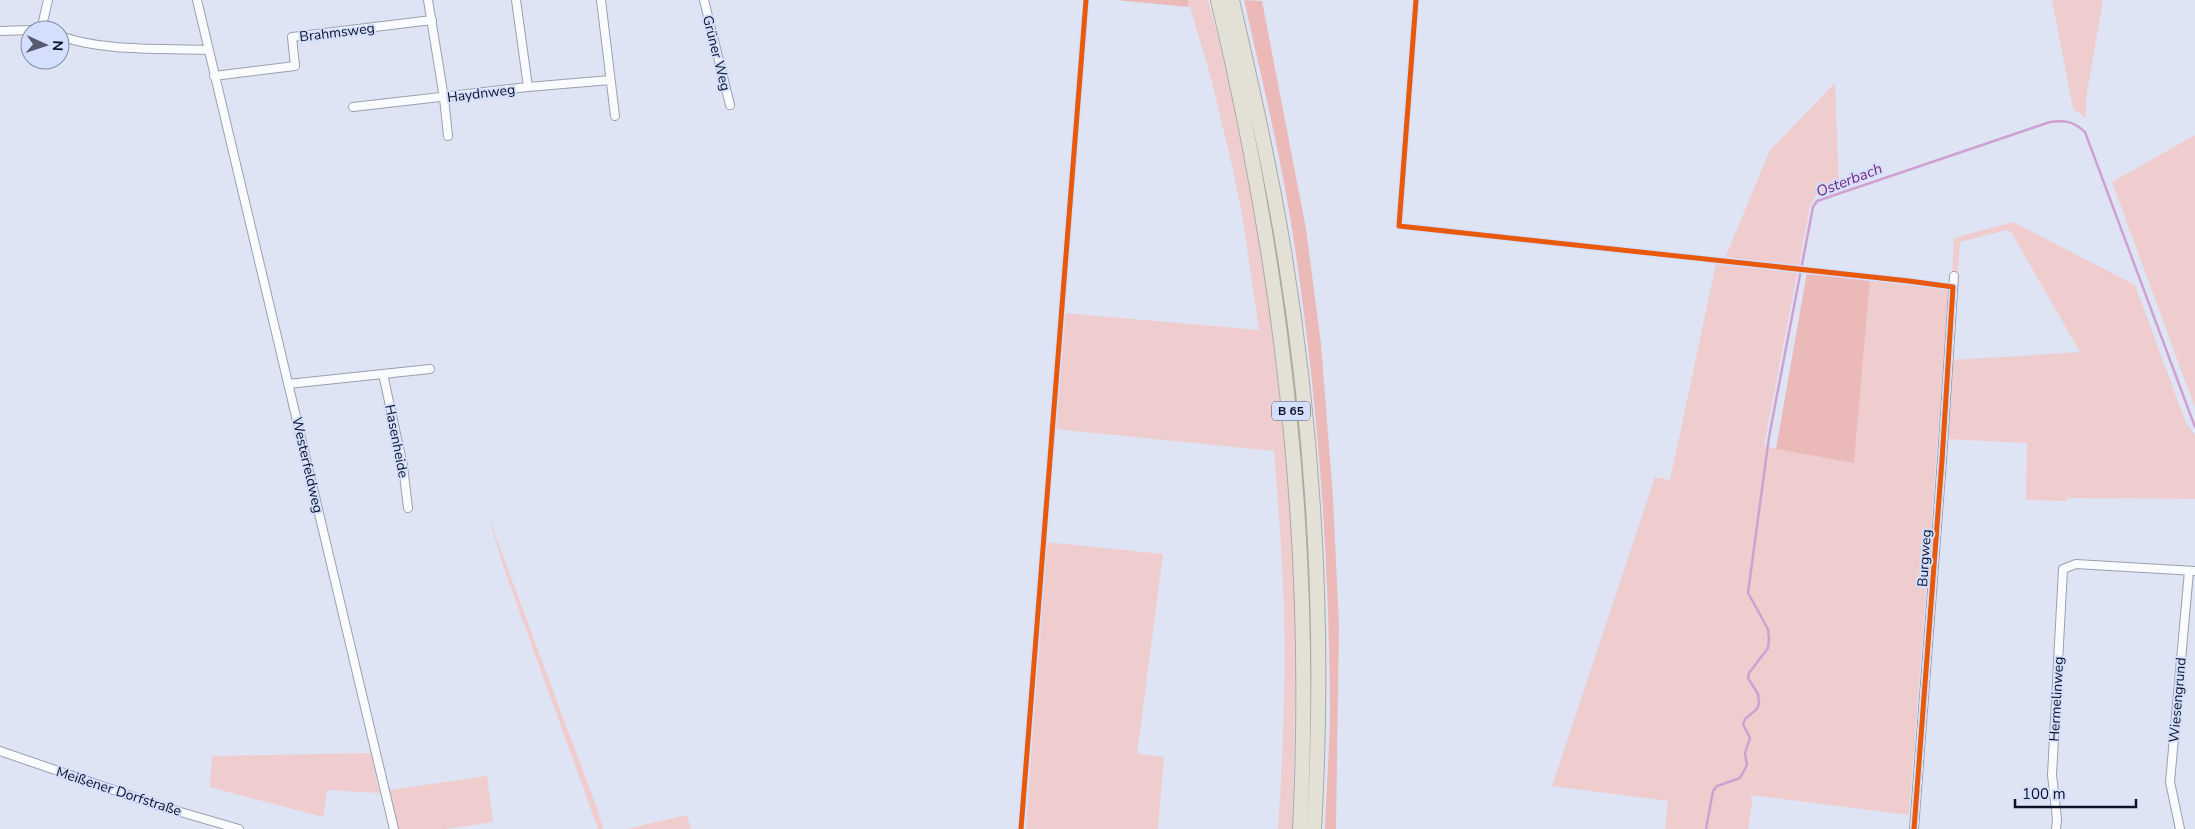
<svg xmlns="http://www.w3.org/2000/svg" width="2195" height="829" font-family="'Nunito Sans',sans-serif">
	<style>
		.green { fill: #efcdcf }
		.forest { fill: #ebb9b8 }
		.lines { fill: none; stroke-linecap: round; stroke-linejoin: round }
		.stream { stroke: #cfa1d2; stroke-width: 2.5 }
		.street-casing { stroke: #9aa0af; stroke-width: 10 }
		.highway-casing { stroke: #aba9a4; stroke-width: 16 }
		.street { stroke: #fafbfd; stroke-width: 8 }
		.highway { stroke: #e3e0d5; stroke-width: 14 }
		.cycleway-casing { stroke: #d4dffe; stroke-width: 8 }
		.cycleway { stroke: #e8590c; stroke-width: 5 }
		.labels { text-anchor: middle; stroke-width: 4; stroke-linejoin: round; paint-order: stroke }
		.shield { fill: #d4dffe; stroke: #495065; stroke-width: 1 }
		.shield-label { font-size: 12px; font-weight: bold; fill: #0d1324 }
		.street-label { font-size: 14px; fill: #0d1324; stroke: #d4dffe }
		.water-label { font-size: 15px; font-style: italic; fill: #792876; stroke: #d4dffe }
	</style>
	<rect width="100%" height="100%" fill="#dee4f4"/>
	<path class="green" d="M1188,0H1208C1242,123 1263,249 1277,376C1285,447 1292,518 1295,589C1297,669 1294,749 1292,829H1278C1284,741 1287,652 1282,564C1280,526 1277,489 1274,451L1055,429L1064,313L1259,330L1243,220L1233,170L1211,78Z
		M2052,0H2103L2086,98V118L2073,109Z
		M1835,83L1839,187L1815,196L1810,207L1764,446L1854,463L1870,281L1949,289L1909,815L1751,795L1752,804L1748,829H1665L1668,801L1552,786L1655,477L1670,480L1717,259L1725,258L1770,150Z
		M2195,135V408L2112,182Z
		M2013,222L2135,285L2186,423L2195,435V499L2067,498V501L2026,500L2027,443L1945,439L1952,360L2080,352L2011,232L2007,230L1960,242L1958,274L1952,273L1954,238Z
		M487,513L598,811L603,829H598L507,577Z
		M1046,542L1163,554L1137,754L1164,757L1158,829H1026Z
		M371,753L379,793L327,790L323,817L210,787L212,756Z
		M487,776L493,822L446,829H399L389,790Z
		M687,815L691,829H626Z"/>
	<path class="forest" d="M1116,0H1188L1189,7Z
		M1244,0L1262,1L1306,229L1321,344L1333,498L1339,624L1336,829H1325C1326,789 1330,748 1330,707C1329,556 1318,405 1296,255C1284,169 1263,84 1244,0Z
		M1807,272L1870,281L1854,463L1776,449Z"/>
	<g class="lines">
		<path class="stream" d="M1706,829L1713,791L1717,786L1740,778L1747,765L1745,753L1750,738L1743,724L1745,719L1757,709L1759,703L1758,694L1748,678L1749,673L1768,648L1769,639L1768,629L1748,593L1769,437L1813,207L1817,201L2050,122C2065,120 2073,121 2085,132L2195,427"/>
		<defs>
			<path id="street" d="M197,0L394,829
				M428,0L444,98L448,136
				M516,0L528,87
				M601,0L615,116
				M704,0L730,105
				M41,30L48,0
				M0,31L30,30
				M60,36C106,52 160,48 208,50
				M214,76L295,66L292,37L432,20
				M353,107L528,87L610,80
				M383,374L403,466L408,508
				M288,384L430,369
				M0,751L160,806L239,829
				M1914,829L1942,460L1954,276
				M2056,829L2057,819L2052,775L2063,569L2076,564L2195,571
				M2180,829L2170,782L2189,571"/>
			<path id="highway" d="M1218,0C1284,276 1314,545 1300,829
				M1232,0C1251,83 1270,166 1284,251C1315,441 1325,636 1314,829"/>
		</defs>
		<use href="#street" class="street-casing"/>
		<use href="#highway" class="highway-casing"/>
		<use href="#street" class="street"/>
		<use href="#highway" class="highway"/>
		<defs>
			<path id="cycleway" d="M1416,0L1399,226L1909,281L1953,287L1942,460L1914,829
				M1021,829L1086,0"/>
		</defs>
		<use href="#cycleway" class="cycleway-casing"/>
		<use href="#cycleway" class="cycleway"/>
	</g>
	<g class="labels">
		<rect class="shield" x="1272" y="401.5" width="38" height="19" rx="4"/>
		<g class="shield-label">
			<text x="1291" y="415">B 65</text>
		</g>
		<g class="street-label">
			<text transform="translate(337 32) rotate(-7)" y="5">Brahmsweg</text>
			<text transform="translate(717 53) rotate(76)" y="5">Grüner Weg</text>
			<text transform="translate(481 93) rotate(-7)" y="5">Haydnweg</text>
			<text transform="translate(397 441) rotate(79)" y="5">Hasenheide</text>
			<text transform="translate(308 465) rotate(77)" y="5">Westerfeldweg</text>
			<text transform="translate(1924 558) rotate(-86)" y="5">Burgweg</text>
			<text transform="translate(2056 699) rotate(-87)" y="5">Hermelinweg</text>
			<text transform="translate(2177 700) rotate(-85)" y="5">Wiesengrund</text>
			<text transform="translate(119 791) rotate(18)" y="5">Meißener Dorfstraße</text>
		</g>
		<g class="water-label">
			<text transform="translate(1849 180) rotate(-21)" y="5">Osterbach</text>
		</g>
	</g>
	<g transform="translate(45 45) rotate(93)"><circle r="24" fill="#d4dffe" stroke="#848da7"/>
	<path d="M0-4L9 19L0 12L-9 19Z" fill="#565c6d"/>
	<text y="-8" font-size="14" font-weight="bold" text-anchor="middle" fill="#0d1324">N</text>
	</g>
	<path d="M2015 799v8h121v-8" fill="none" stroke="#0d1324" stroke-width="2.5"/>
	<text x="2022" y="799" font-size="15" fill="#0d1324" stroke="#d4dffe" stroke-width="4" paint-order="stroke">100 m</text>
</svg>
